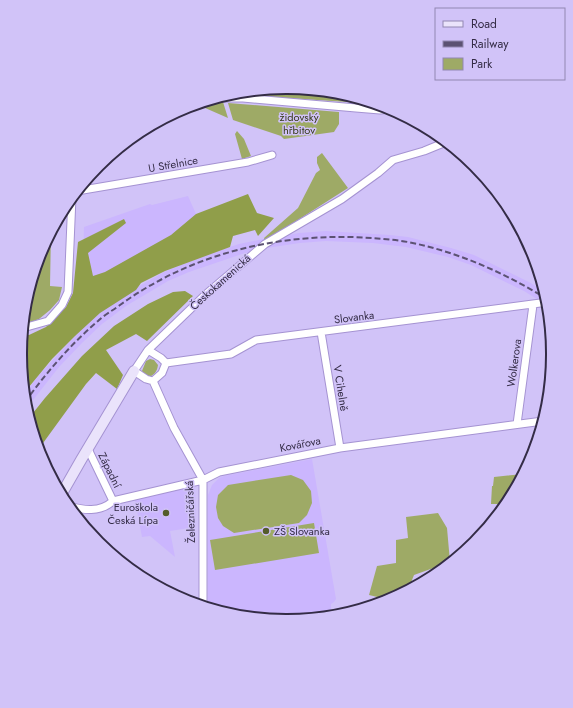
<svg xmlns="http://www.w3.org/2000/svg" width="573" height="708" font-family="Jost,sans-serif">
	<style>
		.built { fill: #cbb6fe }
		.green { fill: #9eaa66 }
		.forest { fill: #909e4a }
		.lines { fill: none; stroke-linecap: round; stroke-linejoin: round }
		.stream { stroke: #6bc0f3; stroke-width: 2 }
		.street-casing { stroke: #a593d2; stroke-width: 9 }
		.secondary-casing { stroke: #a593d2; stroke-width: 12 }
		.street { stroke: #fff; stroke-width: 7 }
		.secondary { stroke: #eae3fb; stroke-width: 10 }
		.rail { stroke: #5c5273; stroke-width: 2; stroke-dasharray: 6 3; stroke-linecap: butt }
		.poi-dot { fill: #545c2b; stroke: #d1c3f8; stroke-width: 1.5 }
		.labels { text-anchor: middle; stroke-width: 3; stroke-linejoin: round; paint-order: stroke }
		.park-label { font-size: 11px; fill: #353b17; stroke: #d1c3f8 }
		.street-label { font-size: 11px; fill: #342c46; stroke: #d1c3f8 }
		.poi-label { font-size: 11px; fill: #342c46; stroke: #d1c3f8; text-anchor: end }
		.rim { fill: none; stroke: #342c46; stroke-width: 2 }
	</style>
	<rect width="100%" height="100%" fill="#d1c3f8"/>
	<path class="built" d="M188,196L196,214L200,235L90,300L83,263L84,227L150,204L152,205Z
		M326,231L390,235L408,237L451,248L474,255L529,282L545,292L548,306L524,291L471,265L448,257L406,247L373,243L326,241L300,243L266,248L242,254L189,272L168,281L126,306L102,324L82,343L59,367L26,409L24,395L39,375L75,336L95,317L120,297L164,272L206,255L239,244L264,239L299,233Z
		M312,459L336,599L334,602L331,604V611L335,616L286,620L234,615L208,607V495L212,485L219,478L224,476Z
		M195,486L196,527L170,531L175,557L150,536L142,537L135,500Z"/>
	<path class="green" d="M287,88L339,93L377,104L230,94Z
		M209,100L223,102L228,118L196,104Z
		M228,103L339,112V124L334,132L284,139L281,136L233,120Z
		M237,131L244,139L251,156L242,159L235,134Z
		M322,153L348,188L265,241L264,238L298,208L316,173L320,170L317,163V157Z
		M51,231L50,286L62,287L59,300L50,310L39,319L23,325C26,292 36,260 51,231Z
		M150,359L154,360L158,365C157,372 154,376 147,377L144,375L142,371L146,361Z
		M523,474L507,504H491L492,486H493L494,477Z
		M291,475L303,480L311,491L312,503L307,515L299,523L234,533L223,526L218,518L216,507L218,495L228,485Z
		M438,513L447,528L450,562L414,575L408,590L390,600L369,595L377,566L396,563V540L408,538L406,517Z
		M314,523L319,553L215,570L210,540Z"/>
	<path class="forest" d="M248,194L257,213L274,218L258,236L255,230L233,236L230,247L165,271L141,283L136,290L100,313L75,336L52,359L24,393L20,354L22,335H29L46,327L66,307L73,293L78,242L124,219L126,223L88,253L93,276L105,272L171,235L196,214Z
		M185,291L193,296L147,341L136,334L106,350L123,375L117,389L96,373L86,384L38,450L29,418L45,398L82,356L114,326L148,304L173,292Z"/>
	<g class="lines">
		<path class="stream" d="M272,89L286,92L287,88"/>
		<defs>
			<path id="street" d="M218,98H243L356,108L380,110L391,109
				M77,191L248,162L272,155
				M23,328L48,321L62,305L68,292L72,197
				M321,332L340,448
				M148,350L161,358L166,363
				M166,363L231,354L256,340L548,302
				M153,381L146,379L134,371L148,350L204,296L265,244L342,199L378,173L393,160L424,151L446,142
				M153,381L174,428L203,480V606
				M153,381L162,373L166,363
				M517,424L533,305
				M88,449L113,501
				M68,506C83,510 100,513 113,501L203,480L219,472L340,448L543,421"/>
			<path id="secondary" d="M61,495L81,460L134,371"/>
		</defs>
		<use href="#street" class="street-casing"/>
		<use href="#secondary" class="secondary-casing"/>
		<use href="#street" class="street"/>
		<use href="#secondary" class="secondary"/>
		<path class="rail" d="M25,402C46,373 70,345 98,321C104,315 112,311 120,305C188,256 269,235 353,237C372,238 390,239 408,242C458,252 503,272 547,299"/>
	</g>
	<g class="poi-dot">
		<circle cx="166" cy="513" r="4"/>
		<circle cx="266" cy="531" r="4"/>
	</g>
	<g class="labels">
		<g class="park-label">
			<text x="299" y="121">židovský<tspan x="299" dy="13">hřbitov</tspan></text>
		</g>
		<g class="street-label">
			<text transform="translate(173 164) rotate(-10)" y="4">U Střelnice</text>
			<text transform="translate(220 282) rotate(-42)" y="4">Českokamenická</text>
			<text transform="translate(354 317) rotate(-7)" y="4">Slovanka</text>
			<text transform="translate(514 363) rotate(-82)" y="4">Wolkerova</text>
			<text transform="translate(341 388) rotate(81)" y="4">V Cihelně</text>
			<text transform="translate(300 444) rotate(-11)" y="4">Kovářova</text>
			<text transform="translate(110 470) rotate(64)" y="4">Západní</text>
			<text transform="translate(190 512) rotate(-92)" y="4">Železničářská</text>
		</g>
		<g class="poi-label">
			<text x="158" y="511">Euroškola<tspan x="158" dy="13">Česká Lípa</tspan></text>
			<text x="274" y="535" text-anchor="start">ZŠ Slovanka</text>
		</g>
	</g>
	<path d="M0 0H573V708H0ZM286 94H287A259 259 0 0 1 546 353V355A259 259 0 0 1 287 614H286A259 259 0 0 1 27 355V353A259 259 0 0 1 286 94Z" fill="#d1c3f8" fill-rule="evenodd"/>
	<path class="rim" d="M286 94H287A259 259 0 0 1 546 353V355A259 259 0 0 1 287 614H286A259 259 0 0 1 27 355V353A259 259 0 0 1 286 94Z"/>
	<rect x="435" y="8" width="130" height="72" fill="#d1c3f8" stroke="#9287b1"/>
	<rect x="443" y="21" width="20" height="6" fill="#eae3fb" stroke="#9287b1"/>
	<text x="471" y="28" font-size="12" fill="#342c46">Road</text>
	<rect x="443" y="41" width="20" height="6" fill="#5c5273" stroke="#9287b1"/>
	<text x="471" y="48" font-size="12" fill="#342c46">Railway</text>
	<rect x="443" y="58" width="20" height="12" fill="#9eaa66" stroke="#9287b1"/>
	<text x="471" y="68" font-size="12" fill="#342c46">Park</text>
</svg>
